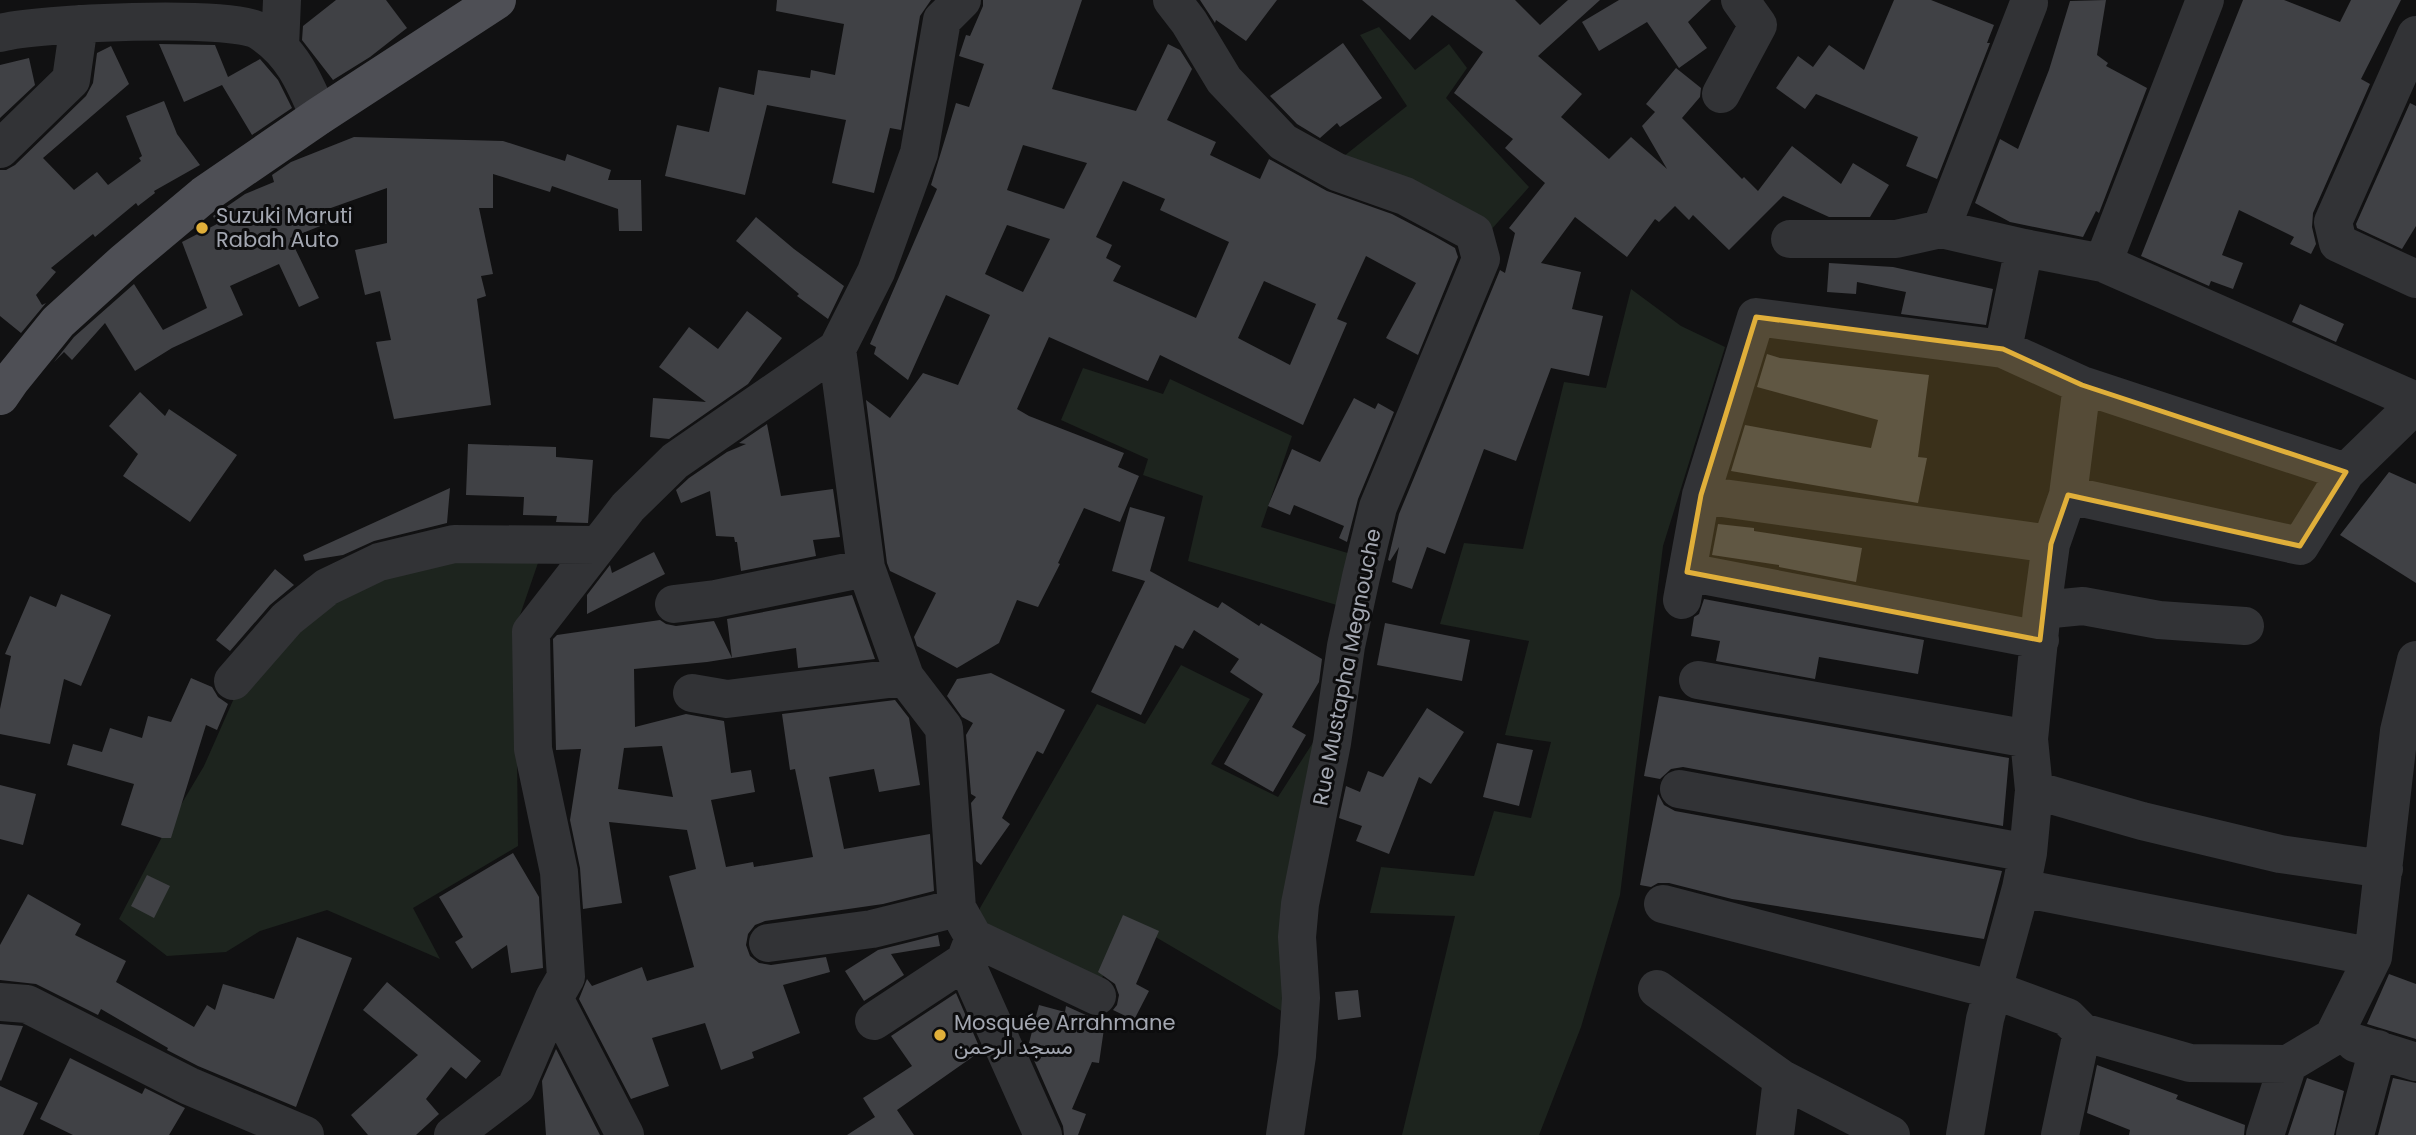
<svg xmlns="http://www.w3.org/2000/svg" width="2416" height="1135" font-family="Poppins,Vazirmatn,sans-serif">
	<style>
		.green { fill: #1d241e }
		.building { fill: #404145; fill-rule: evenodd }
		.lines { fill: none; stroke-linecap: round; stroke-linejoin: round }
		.minor { stroke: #323336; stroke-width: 38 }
		.major { stroke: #4e4f55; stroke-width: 38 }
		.marked { fill: #e0af3a; fill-opacity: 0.2; stroke: #e0af3a; stroke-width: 5; stroke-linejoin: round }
		.poi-dot { fill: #e0af3a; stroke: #0c0c0d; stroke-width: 2.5 }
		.labels { text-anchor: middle; stroke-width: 6; stroke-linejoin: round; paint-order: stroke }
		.poi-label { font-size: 21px; fill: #a3a7b1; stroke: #0c0c0d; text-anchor: start }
		.street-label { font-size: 21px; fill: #a3a7b1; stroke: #0c0c0d }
	</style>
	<rect width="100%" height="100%" fill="#111112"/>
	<path class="green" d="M1379,27L1415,70L1449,44L1467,68L1446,98L1529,187L1490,231L1339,160L1407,106L1360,35Z
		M1631,289L1681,326L1725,347L1663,546L1620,895L1581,1027L1539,1135H1402L1455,916L1370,913L1381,867L1474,876L1494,811L1531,818L1551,742L1505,735L1529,641L1440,624L1464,543L1523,549L1564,382L1606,388Z
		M1083,368L1163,394L1170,379L1292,436L1261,527L1351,554L1340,606L1188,561L1203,496L1143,475L1148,459L1061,420Z
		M420,560H539L519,618L516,660L518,846L413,908L440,959L327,910L260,931L226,952L167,956L119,919L163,835L204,766L235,696L303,614Z
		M1181,665L1250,699L1211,764L1278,797L1314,741L1295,1019L1125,919L1097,991L980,923V908L1097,704L1145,724Z"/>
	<path class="building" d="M336,0H386L407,28L370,57L333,80L302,40L303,26Z
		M777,0H931L920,16L901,130L890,128L874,193L832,183L846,120L767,105L745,195L665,176L677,125L709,132L719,87L754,95L758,70L810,78L811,70L835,75L844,24L776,11Z
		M983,0H1082L1052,89L1136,111L1168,44L1180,50L1192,69L1167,120L1216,142L1210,155L1260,179L1269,159L1327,191L1392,214L1434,236L1455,248L1458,257L1418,355L1386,338L1416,283L1366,256L1337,319L1347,323L1303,425L1160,355L1148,381L1049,337L1017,409L1029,416L1124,453L1118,467L1139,476L1120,522L1084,508L1058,563L1060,564L1038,607L1017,600L999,643L957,668L917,646L914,637L936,593L890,571L887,563L866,400L890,418L923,373L958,385L990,315L946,295L908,380L874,354L876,347L870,344L937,189L931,185L956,103L969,107L984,64L959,56L966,35L970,36L983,6ZM1023,145L1087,163L1064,209L1007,190ZM1123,181L1165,199L1160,210L1229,242L1196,318L1113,281L1121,266L1106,258L1112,245L1096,237ZM1007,225L1050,239L1023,292L985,274ZM1264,281L1316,304L1290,365L1238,338Z
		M1200,0H1277L1246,41L1216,20L1215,23Z
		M1362,0H1515L1540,25L1568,0H1600L1538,56L1582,94L1561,117L1609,159L1631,137L1667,169L1642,126L1655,112L1646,104L1676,68L1701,88L1700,97L1682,118L1742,179L1744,177L1758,191L1792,146L1841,184L1853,163L1889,185L1870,217H1829L1783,196L1729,250L1693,215L1689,220L1675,206L1659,222L1655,219L1627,257L1575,217L1541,263L1581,272L1572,309L1603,316L1589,376L1551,368L1516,461L1484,449L1445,554L1427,547L1412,589L1392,582L1399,547L1390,561L1388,560L1399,514L1500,270L1505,273L1515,233L1509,228L1545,183L1505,148L1513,139L1454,93L1483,52L1432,15L1410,40Z
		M1619,0H1711L1688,22L1707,48L1679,68L1647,22L1599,51L1582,22Z
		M1894,0H1931L1994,25L1987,43H1990L1937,179L1906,166L1918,137L1816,94L1805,109L1776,88L1798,56L1813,67L1829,45L1864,70Z
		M2106,0L2097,55L2108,63L2106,66L2147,88L2099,213L2096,211L2083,237L2010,222L1975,203L2000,139L2018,149L2049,70L2070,1Z
		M2243,0H2284L2340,22L2351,0H2401L2361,79L2370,84L2313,213L2312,227L2316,244L2311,254L2290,244L2294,237L2239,210L2222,255L2243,263L2233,289L2211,281L2209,286L2141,256Z
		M1343,43L1382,98L1340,127L1337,123L1320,138L1297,124L1270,96Z
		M159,44L215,45L228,77L260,59L278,80L292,108L252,135L222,85L184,102Z
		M111,46L129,84L43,158L74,190L97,172L108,185L141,161L139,158L142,156L126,116L164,101L177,134L200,165L154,191L155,193L138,206L136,203L95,237L93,234L51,268L56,272L36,295L42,305L46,303L21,333L0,316V170H6L15,165L86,96L93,83L97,53Z
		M29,58L35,85L0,118V65Z
		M2410,103L2416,106V226L2402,249L2357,228L2356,224Z
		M354,137L503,141L565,161L567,154L611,170L608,180H641L642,231H619L618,209L552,186L550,192L493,174V208H479L493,274L481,276L486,296L477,299L491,405L394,419L376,342L391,340L380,291L365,295L355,250L387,243V188L328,209L333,221L290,238L319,298L299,307L279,264L230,286L243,315L172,348L135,371L105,323L72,360L64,352L54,362L74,337L134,284L163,330L207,308L182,242L217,224L213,216L245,194L274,182L272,175L291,162Z
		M756,217L794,249L844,286L828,319L797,296L799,294L736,241Z
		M1829,263L1893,267L1993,289L1986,325L1901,314L1906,292L1857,282L1856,294L1827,292Z
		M2300,304L2344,324L2336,342L2292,322Z
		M747,311L782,338L748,384L669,439L650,437L653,398L706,402L659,367L689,327L718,349Z
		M1767,354L1780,358L1929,375L1918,457L1927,458L1918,503L1731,471L1745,425L1871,448L1878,420L1757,387Z
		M140,392L165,416L169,409L237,455L190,522L123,476L138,454L109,426Z
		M1354,398L1375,409L1378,403L1394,412L1358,499L1347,542L1339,538L1344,526L1294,505L1290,515L1268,506L1292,449L1320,462Z
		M767,424L781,496L833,489L840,537L813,540L816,556L741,571L737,542H735L734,537L716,536L710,491L681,503L676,490L689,478L727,452L746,444L739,443Z
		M468,444L556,447V457L593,460L588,523L556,522L557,516L523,515L524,497L466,495Z
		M2389,472L2416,484V583L2340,535Z
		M450,488L447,523L374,541L343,555L305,561L303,555Z
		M1130,507L1165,517L1150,571L1208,603L1218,608L1222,602L1259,626L1261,623L1322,659L1319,682L1292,727L1306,735L1273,792L1224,764L1263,694L1230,672L1239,659L1194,630L1183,649L1175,645L1141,715L1091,692L1145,581L1112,571Z
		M1718,524L1754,528V531L1862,548L1856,582L1779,567V565L1712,555Z
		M654,552L665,574L587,614V595L610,565L612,573Z
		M275,569L294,585L270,605L230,651L216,640Z
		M61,594L111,615L81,686L64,679L50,744L0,734V709L11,656L5,654L30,596L56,607Z
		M852,595L875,659L798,668L796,648L707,662L634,669L635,727L686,714L724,721L731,773L751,770L755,792L711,800L726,867L753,862L754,867L813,857L795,769L790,770L782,714L895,700L909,718L920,785L879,792L874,769L829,777L844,849L930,834L934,891L883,904L765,921L755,925L748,934L746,945L750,956L759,963L771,965L826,957L830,972L783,985L800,1033L752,1052L754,1058L721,1070L705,1023L652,1038L669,1086L631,1099L579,999L587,979L592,986L642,967L647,981L694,967L669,876L696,869L687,830L609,822L622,903L583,909L580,868L570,820L581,749L556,750L553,639L557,635L660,620L666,624L676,626L714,621L732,658L727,619ZM662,746L673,797L618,789L624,748Z
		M1704,599L1924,640L1918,674L1819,657L1815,679L1716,661L1720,641L1691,636L1694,617L1699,614Z
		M1385,623L1470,640L1462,681L1377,665Z
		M991,673L1065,710L1043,754L1037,751L1002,818L1010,824L981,865L976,861L971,803L976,797L971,794L966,735L973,723L962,717L947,696L957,679Z
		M191,678L212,687L218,697L228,704L217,730L206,725L171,838H162L121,825L134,784L67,765L73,744L102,752L110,728L142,738L148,716L171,722Z
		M1659,696L2009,758L2003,826L1683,767L1671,769L1660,779L1644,776Z
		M1427,708L1464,732L1431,784L1419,777L1389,854L1356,841L1362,826L1339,818L1346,786L1360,792L1368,771L1383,777Z
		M1497,743L1533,750L1519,806L1483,797Z
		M0,785L36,794L23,845L0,839Z
		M1658,794L1664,805L1675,811L2002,871L1984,939L1732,899L1669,883H1658L1651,887L1640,885Z
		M513,853L539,897L543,968L511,973L507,945L472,969L455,942L463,937L439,897Z
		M147,875L170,886L154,918L131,906Z
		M28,894L81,924L75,935L126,961L116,982L194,1027L207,1005L215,1010L223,984L274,999L297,937L352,958L296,1107L198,1066L167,1050L168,1048L101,1009L98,1015L36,984L0,980V945Z
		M1123,915L1159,931L1136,984L1149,991L1134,1020L1113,1010L1117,1005L1119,995L1115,984L1098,972Z
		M938,935L940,946L891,954L904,975L864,1001L845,971L878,950Z
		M2389,974L2416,984V1039L2367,1024Z
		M387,982L481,1061L466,1079L451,1067L426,1099L439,1114L416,1135H368L351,1115L418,1055L363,1010Z
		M1358,990L1361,1017L1338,1020L1335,992Z
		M956,993L981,1051L897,1110L914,1135H847L875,1117L863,1098L912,1066L891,1036Z
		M1039,1005L1065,1012L1066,1006L1088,1016L1098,1018L1106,1015L1099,1063L1092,1062L1072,1109L1086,1114L1078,1135H1064L1063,1126L1033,1058L1038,1046L1029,1043Z
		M0,1024L23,1026L1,1081L0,1080Z
		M556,1049L600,1135H546L542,1081Z
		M70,1058L142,1094L145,1088L185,1108L169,1135H73L40,1119Z
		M2097,1065L2178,1095L2176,1099L2245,1125L2244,1135H2129L2130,1130L2087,1113Z
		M2307,1078L2344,1091L2334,1135H2288Z
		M2393,1078L2416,1083V1135H2378Z
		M0,1086L38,1103L23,1135H0Z"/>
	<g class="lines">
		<path class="minor" d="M1172,0L1189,22L1224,80L1283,142L1337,172L1405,196L1474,233L1481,259L1378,507L1361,577L1346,646L1332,743L1300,904L1297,937L1301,998L1297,1056L1285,1135
			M0,33C35,23 232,14 259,31C292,51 305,83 319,116
			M2416,35L2333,222L2338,243L2416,279
			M280,47L282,0
			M1721,94L1758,25L1740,0
			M0,149L71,80L79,24
			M1941,229L2029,3
			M1790,239H1896L1941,229L2024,248L2103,263L2416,401
			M2103,263L2205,0
			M837,349L866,568L905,677L944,728L957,908L974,938L965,961L1043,1135
			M2003,349L2024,248
			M1701,495L2051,544
			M2068,495L2300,546L2346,472L2416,404
			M1687,572L2040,640
			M1682,600L1701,495L1756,317L2003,349L2082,385L2346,472
			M674,604L715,599L866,568
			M2042,610L2083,606L2159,620L2245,626
			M1698,680L2029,739
			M233,681L287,619L327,587L379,562L454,544L598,545
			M692,693L727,699L905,677
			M1679,789L2028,853
			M2034,790L2142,821L2280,854L2384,869
			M2021,888L2373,957
			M1663,904L1994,990L2067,1017L2082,1032L2190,1063L2288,1064
			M974,938L1097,996
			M768,943L872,929L957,908
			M1657,989L1782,1079L1891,1135
			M0,1002L27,1004L189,1086L305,1135
			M874,1021L965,961
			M2355,1043L2416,1062
			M453,1135L516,1087L554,998
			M625,1135L554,998L566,977L559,872L533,749L531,632L628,507L675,461L837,349L876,272L919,153L942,20L962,0
			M1775,1135L1782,1079
			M1965,1135L1985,1019L2021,888L2028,853L2034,790L2029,739L2042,610L2051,544L2068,495L2082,385
			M2060,1135L2082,1032
			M2265,1135L2288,1064L2333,1037L2373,957L2399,731L2416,660
			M2355,1135L2378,1049"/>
		<path class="major" d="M0,396L11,380L58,322L124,262L204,195L319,116L497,0"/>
	</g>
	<path class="marked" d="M1756,317L2003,349L2082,385L2346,472L2300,546L2068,495L2051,544L2040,640L1687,572L1701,495Z"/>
	<g class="poi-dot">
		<circle cx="202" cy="228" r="7"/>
		<circle cx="940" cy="1035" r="7"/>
	</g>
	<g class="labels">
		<g class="poi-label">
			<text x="216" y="223">Suzuki Maruti<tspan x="216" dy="24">Rabah Auto</tspan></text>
			<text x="954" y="1030">Mosquée Arrahmane<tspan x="954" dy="24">مسجد الرحمن</tspan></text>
		</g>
		<g class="street-label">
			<text transform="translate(1347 667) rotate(-79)" y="7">Rue Mustapha Megnouche</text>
		</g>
	</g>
</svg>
